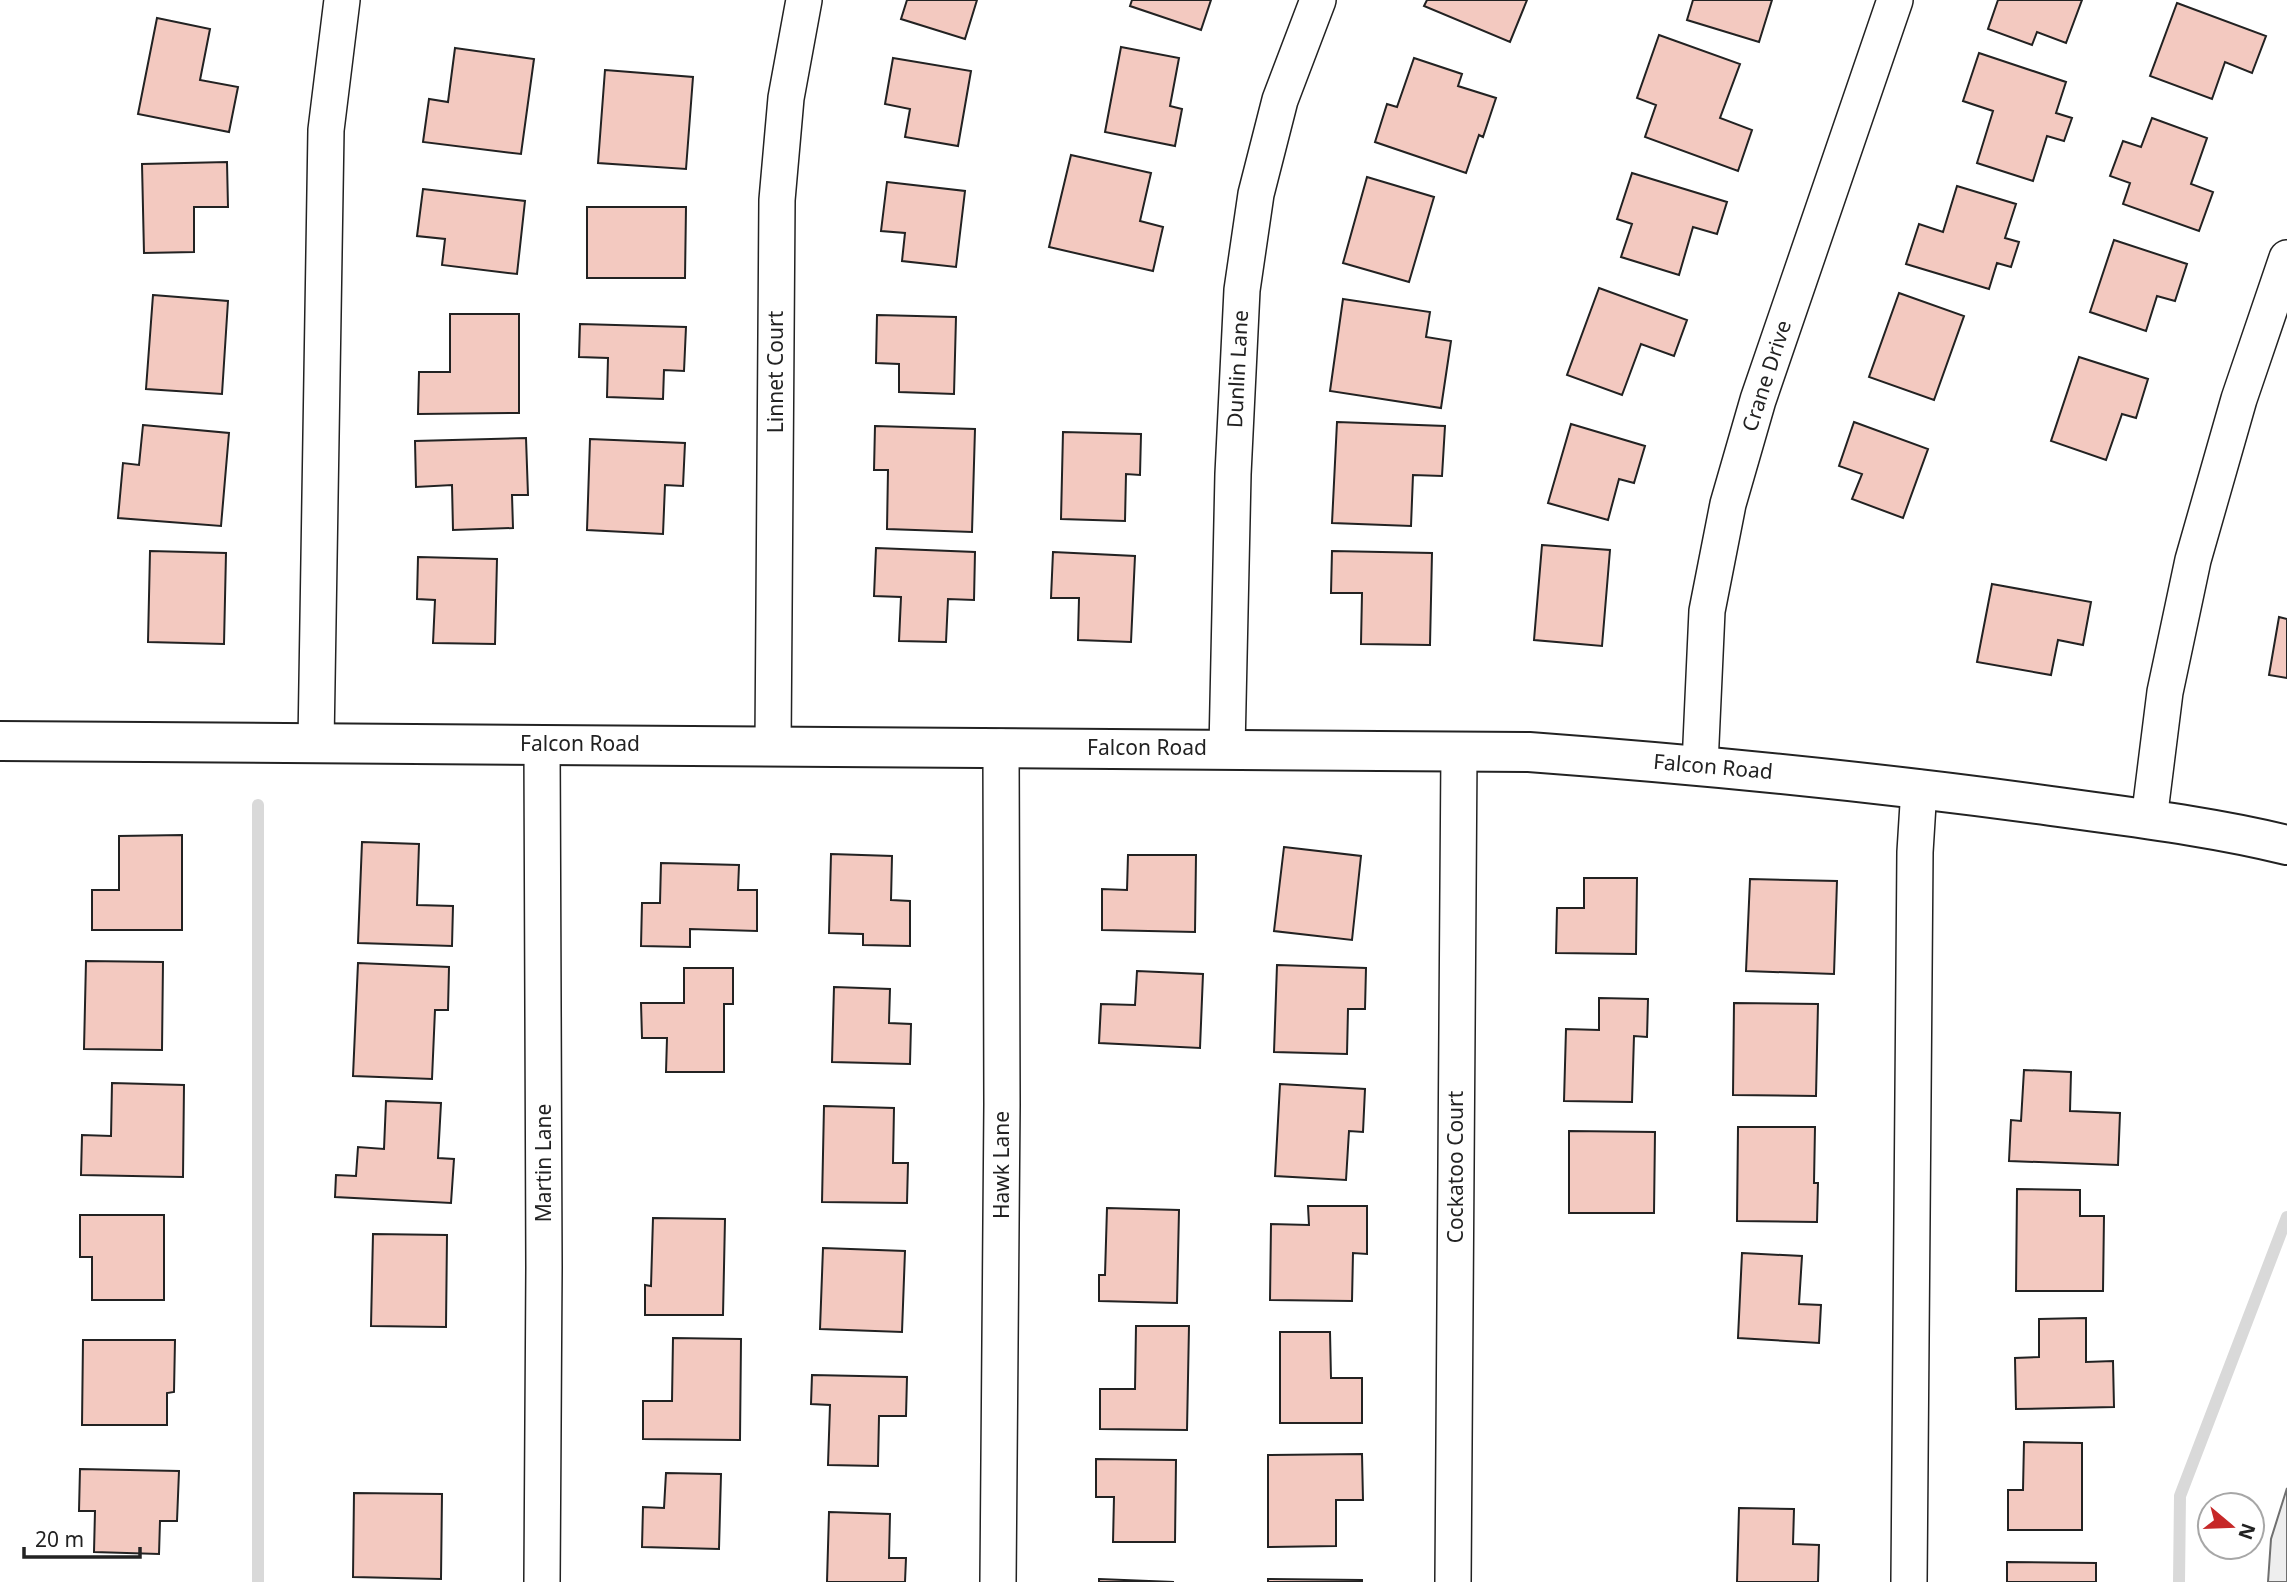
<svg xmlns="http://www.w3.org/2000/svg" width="2287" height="1582" font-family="'Noto Sans',sans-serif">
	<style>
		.green { fill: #eee; stroke: #6f6f6f; stroke-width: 2 }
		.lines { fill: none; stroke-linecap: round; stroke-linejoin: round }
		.stream { stroke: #d9d9d9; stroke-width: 12 }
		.building { fill: #f3c9c0; stroke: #222; stroke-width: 2 }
		.minor-casing { stroke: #222; stroke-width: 38 }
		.tertiary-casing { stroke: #222; stroke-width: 42 }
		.minor { stroke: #fff; stroke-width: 35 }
		.tertiary { stroke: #fff; stroke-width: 38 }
		.labels { text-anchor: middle; stroke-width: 5; stroke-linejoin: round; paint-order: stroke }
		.street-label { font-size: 21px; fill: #222; stroke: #fff }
	</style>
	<rect width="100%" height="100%" fill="#fff"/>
	<path class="green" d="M2287,1488V1582H2268L2271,1539Z"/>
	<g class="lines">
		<path class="stream" d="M258,1582V805
			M2179,1582L2180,1496L2287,1217"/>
	</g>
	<path class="building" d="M907,0H977L965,39L901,19Z
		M1132,0H1211L1201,30L1130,6Z
		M1427,0H1527L1510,42L1424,6Z
		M1693,0H1772L1759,42L1687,20Z
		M1998,0H2082L2066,43L2037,32L2032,45L1988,29Z
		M2177,3L2266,36L2252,73L2225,62L2212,99L2150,76Z
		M157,18L210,29L200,80L238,87L229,132L138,114Z
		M1659,35L1740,64L1720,118L1752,130L1738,171L1645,137L1656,105L1637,98Z
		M1121,47L1179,58L1170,106L1182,109L1175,146L1105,132Z
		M455,48L534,59L521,154L423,142L429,99L448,102Z
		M1979,53L2066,82L2056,113L2072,118L2064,141L2047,136L2033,181L1977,163L1993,111L1963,101Z
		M893,58L971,71L958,146L905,137L910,109L885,104Z
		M1414,58L1462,74L1458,86L1496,98L1483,137L1479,135L1466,173L1375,142L1387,104L1397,107Z
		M605,70L693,77L686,169L598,163Z
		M2152,118L2207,138L2191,184L2213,192L2199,231L2123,204L2130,183L2110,176L2123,141L2141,147Z
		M1071,155L1151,173L1140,221L1163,227L1153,271L1049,247Z
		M227,162L228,207H194V252L144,253L142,164Z
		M1632,173L1727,202L1717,234L1693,227L1679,275L1621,257L1632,224L1617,219Z
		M1367,177L1434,197L1409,282L1343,263Z
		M887,182L965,191L956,267L902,261L905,233L881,231Z
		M1957,186L2016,204L2005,238L2019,242L2011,267L1997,263L1989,289L1906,264L1919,224L1943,232Z
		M423,189L525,201L517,274L442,265L445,239L417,236Z
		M587,207H686L685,278H587Z
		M2114,240L2187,264L2175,301L2157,296L2146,331L2090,312Z
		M1599,288L1687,320L1674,356L1641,344L1622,395L1567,375Z
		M1899,293L1964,316L1934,400L1869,377Z
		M153,295L228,301L222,394L146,389Z
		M1343,299L1430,312L1426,337L1451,341L1441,408L1330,391Z
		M450,314H519V413L418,414L419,372H450Z
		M877,315L956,317L954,394L899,392V364L876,363Z
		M580,324L686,327L684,371L664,370L663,399L607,397L608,358L579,357Z
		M2079,357L2148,379L2136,418L2122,414L2106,460L2051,441Z
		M1337,422L1445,426L1442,476L1413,475L1411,526L1332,523Z
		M1854,422L1928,449L1903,518L1852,499L1862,474L1839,466Z
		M1571,424L1645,446L1634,483L1619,479L1608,520L1548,503Z
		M143,425L229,433L221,526L118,518L123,463L139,465Z
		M875,426L975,429L972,532L887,529L888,470H874Z
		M1063,432L1141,434L1140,475L1126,474L1125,521L1061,519Z
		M526,438L528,495H512L513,528L453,530L452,485L416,487L415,441Z
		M590,439L685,443L683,486L665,485L663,534L587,530Z
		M1542,545L1610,550L1602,646L1534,640Z
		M876,548L975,552L974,600L948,599L946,642L899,641L901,597L874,596Z
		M150,551L226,553L224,644L148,642Z
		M1332,551L1432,553L1430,645L1361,644L1362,593H1331Z
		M1053,552L1135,556L1131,642L1078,640L1079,598H1051Z
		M418,557L497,559L495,644L433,643L435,600L417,599Z
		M1992,584L2091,602L2083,645L2058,640L2051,675L1977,662Z
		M2279,617L2287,619V678L2269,675Z
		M182,835V930H92V890H119V836Z
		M362,842L419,844L417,905L453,906L452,946L358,943Z
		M1284,847L1361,856L1352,940L1274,931Z
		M831,854L892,856L891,900L910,901V946L863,945V934L829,933Z
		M1128,855H1196L1195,932L1102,930V889L1127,890Z
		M661,863L739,865L738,890H757V931L690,929V947L641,946L642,903H660Z
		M1584,878H1637L1636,954L1556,953L1557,908H1584Z
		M1750,879L1837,881L1834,974L1746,971Z
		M86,961L163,962L162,1050L84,1049Z
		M358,963L449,967L448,1010H435L432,1079L353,1076Z
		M1277,965L1366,968L1365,1009H1348L1347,1054L1274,1052Z
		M684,968H733V1004H724V1072H666L667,1038H642L641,1003H684Z
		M1137,971L1203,974L1200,1048L1099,1043L1101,1004L1135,1005Z
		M834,987L890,989L889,1023L911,1024L910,1064L832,1062Z
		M1599,998L1648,999L1647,1037L1634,1036L1632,1102L1564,1101L1566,1029L1599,1030Z
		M1734,1003L1818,1004L1816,1096L1733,1095Z
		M2024,1070L2071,1072L2070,1111L2120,1113L2118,1165L2009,1161L2011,1120L2021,1121Z
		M112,1083L184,1085L183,1177L81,1175L82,1135L111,1136Z
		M1280,1084L1365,1089L1363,1132L1349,1131L1346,1180L1275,1176Z
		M386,1101L441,1103L438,1158L454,1159L451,1203L335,1197L336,1175L356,1176L358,1147L384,1149Z
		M824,1106L894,1108L893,1163H908L907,1203L822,1202Z
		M1738,1127H1815L1814,1183H1818L1817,1222L1737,1221Z
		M1569,1131L1655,1132L1654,1213H1569Z
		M2017,1189L2080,1190V1216H2104L2103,1291H2016Z
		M1308,1206H1367V1254L1353,1253L1352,1301L1270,1300L1271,1224L1309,1225Z
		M1107,1208L1179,1210L1177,1303L1099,1301V1275H1105Z
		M80,1215H164V1300H92V1257H80Z
		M653,1218L725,1219L723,1315H645V1285L651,1286Z
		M373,1234L447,1235L446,1327L371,1326Z
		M823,1248L905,1251L902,1332L820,1329Z
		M1742,1253L1802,1256L1799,1304L1821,1305L1819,1343L1738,1338Z
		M2086,1318V1362L2113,1361L2114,1407L2016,1409L2015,1358L2039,1357V1319Z
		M1136,1326H1189L1187,1430L1100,1429V1389H1135Z
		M1280,1332H1330L1331,1378H1362V1423H1280Z
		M673,1338L741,1339L740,1440L643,1439V1401H672Z
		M83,1340H175L174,1392L167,1393V1425H82Z
		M812,1375L907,1377L906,1416H879L878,1466L828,1465L830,1405L811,1404Z
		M2024,1442L2082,1443V1530H2008V1490H2023Z
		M1362,1454L1363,1500H1336V1546L1268,1547V1455Z
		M1096,1459L1176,1460L1175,1542H1113L1114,1497H1096Z
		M80,1469L179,1471L177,1521H160L159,1554L94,1552L95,1511H79Z
		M666,1473L721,1474L719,1549L642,1547L643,1507L664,1508Z
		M354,1493L442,1494L441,1579L353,1577Z
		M1739,1508L1794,1509L1793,1544L1819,1545L1818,1582H1737Z
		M829,1512L890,1514L889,1558H906L905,1582H827Z
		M2007,1562L2096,1563V1582H2007Z
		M1099,1579L1174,1582H1099Z
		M1268,1579L1362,1580V1582H1268Z"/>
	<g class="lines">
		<defs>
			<path id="minor" d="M316,743L326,130L342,0
				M542,744L544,1267L542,1582
				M773,746L777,200L786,98L804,0
				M1227,749L1233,474L1242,290L1256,194L1280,100L1318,0
				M1700,765L1707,611L1728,504L1758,400L1895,0
				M2149,820L2165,692L2193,560L2239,399L2287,258
				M998,1582L1002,1104L1001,747
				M1453,1582L1459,752
				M1909,1582L1915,852L1919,788"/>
			<path id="tertiary" d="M0,741L1529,752C1704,765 1878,782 2051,806C2130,817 2210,826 2287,845"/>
		</defs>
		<use href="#minor" class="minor-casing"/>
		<use href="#tertiary" class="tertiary-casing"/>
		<use href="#minor" class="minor"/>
		<use href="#tertiary" class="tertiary"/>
	</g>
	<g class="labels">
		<g class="street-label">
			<text transform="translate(1238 369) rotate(-87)" y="7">Dunlin Lane</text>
			<text transform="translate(776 372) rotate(-90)" y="7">Linnet Court</text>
			<text transform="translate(1767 376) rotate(-72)" y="7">Crane Drive</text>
			<text x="580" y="751">Falcon Road</text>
			<text x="1147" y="755">Falcon Road</text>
			<text transform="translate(1713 767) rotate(5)" y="7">Falcon Road</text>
			<text transform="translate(544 1163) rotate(-90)" y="7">Martin Lane</text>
			<text transform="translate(1002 1165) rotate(-90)" y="7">Hawk Lane</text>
			<text transform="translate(1456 1167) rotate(-90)" y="7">Cockatoo Court</text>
		</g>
	</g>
	<g transform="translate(2231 1526) rotate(109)"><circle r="33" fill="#ffffff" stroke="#a7a7a7" stroke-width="2"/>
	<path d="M0-5L12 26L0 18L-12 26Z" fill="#c62828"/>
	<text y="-10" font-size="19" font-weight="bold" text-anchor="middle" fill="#222222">N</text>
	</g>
	<path d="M24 1547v10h116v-10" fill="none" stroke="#222222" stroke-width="3.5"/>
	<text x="35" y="1547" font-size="21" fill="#222222" stroke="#ffffff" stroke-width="5" paint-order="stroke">20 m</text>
</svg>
